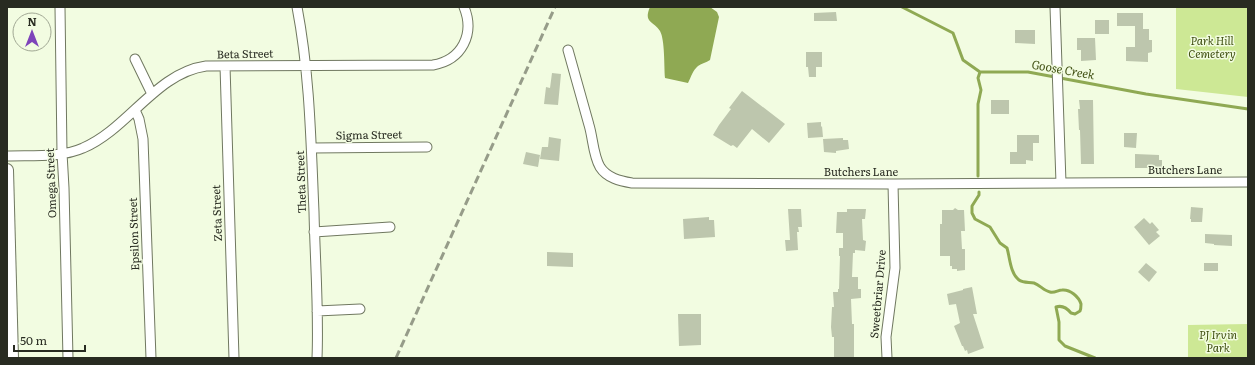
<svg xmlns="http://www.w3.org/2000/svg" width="1255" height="365" font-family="Literata,serif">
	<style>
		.green { fill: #cde895 }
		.water { fill: #8fa953 }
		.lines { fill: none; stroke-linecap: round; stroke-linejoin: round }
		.stream { stroke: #8fa953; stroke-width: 3 }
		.building { fill: #bdc6ad }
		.minor-casing { stroke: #707860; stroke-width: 11 }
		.tertiary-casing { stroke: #707860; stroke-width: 14 }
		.minor { stroke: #fff; stroke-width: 9 }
		.tertiary { stroke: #fff; stroke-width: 12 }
		.rail { stroke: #969c89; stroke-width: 3; stroke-dasharray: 8 4; stroke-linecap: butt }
		.labels { text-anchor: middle; stroke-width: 3; stroke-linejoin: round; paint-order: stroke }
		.park-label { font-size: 11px; font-style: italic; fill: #3e4e0f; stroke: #f2fce1 }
		.street-label { font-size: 11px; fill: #282b21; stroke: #f2fce1 }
		.water-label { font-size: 12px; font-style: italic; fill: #425215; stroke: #f2fce1 }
	</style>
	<rect width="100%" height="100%" fill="#f2fce1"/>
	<path class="green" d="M1176,7H1248V97L1176,89Z
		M1248,324V358H1188V325Z"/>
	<path class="water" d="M650,7H710L717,12L719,17L710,60C706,63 702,63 698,66C693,70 691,77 688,83L665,78C664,66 665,40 660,31C654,21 643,23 650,7Z"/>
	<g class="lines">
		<path class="stream" d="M902,7L953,33L963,60L980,72H1028L1146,94L1248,109
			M978,176V104L981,90L978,78L980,72
			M979,192V195L972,206V213L975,219L990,227L1000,243L1007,248C1010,258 1010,273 1019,280C1023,283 1029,282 1034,283C1040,285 1044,291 1050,292C1055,293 1058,290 1062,290C1070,289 1079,297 1081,304C1081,306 1081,309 1080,311L1075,314L1071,313C1067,308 1062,305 1056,307L1059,322V340L1065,346L1095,358"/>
	</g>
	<path class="building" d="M836,12L837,21H814V13Z
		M1117,13H1143V29H1149V40H1152V52L1148,53V62L1126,61V47H1135V26H1117Z
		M1095,20H1109V34H1095Z
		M1015,30H1035V44L1015,43Z
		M1077,38H1095L1096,60L1081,61V50H1077Z
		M806,52H822V67H816V77H809L808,67H806Z
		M552,73L561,74L558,105L544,104L546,87L550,88Z
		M742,91L785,124L769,143L752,129L737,148L733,145L731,146L713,135L719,125L731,109L729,108Z
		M991,100H1009V114H991Z
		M1079,100H1093L1094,164H1081L1080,130H1079L1078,109H1080Z
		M821,122V127L822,126L823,137L808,138L807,123Z
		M1124,133H1137L1136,148L1124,147Z
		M1017,135H1039V143H1033V161L1026,160V164H1010V152H1017Z
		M549,137L561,139L559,161L540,159L542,147H548Z
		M843,138V140H848L849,149L836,151V153L824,152L823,139Z
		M526,152L540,155L538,167L523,164Z
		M1135,154L1159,155V160H1162V168H1135Z
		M1191,207L1203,208L1202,222H1191V219H1190Z
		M955,208L958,210H964L965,231H961L962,249H965V270L957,271V269H952V266H950V256H940V224H942V210H953Z
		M788,209H801L802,227H798L799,232H797L798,250L786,251L785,240H790Z
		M847,209H866L865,219H862L863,240L866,241L865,251L855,250V253H853L852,277H858V289H861V298L851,299L852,324H854V358H834V337H832L831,327L832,307H834L833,292H838V289H839L840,256H839V248H843V233H836L837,212H847Z
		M709,217V220H714L715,237L684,239L683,219Z
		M1144,218L1150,224L1152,222L1159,230L1156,232L1160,236L1149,245L1134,227Z
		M1205,234L1232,235V246L1214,245V244L1205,243Z
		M547,252L573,253V267L547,266Z
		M1146,263L1157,272L1149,282L1138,272Z
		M1204,263H1218V271H1204Z
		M972,287L977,314H973L984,348L968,354L967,350L965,351L963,346H962L954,326L960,323L956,304L949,305L947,294L963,290V289Z
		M678,314H701V345L679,346Z"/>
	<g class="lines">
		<defs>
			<path id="minor" d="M60,7L62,153L64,188L68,358
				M297,7C310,75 311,144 314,212C315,261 319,310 317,358
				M1055,7L1061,183
				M568,50C575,75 582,100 589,125C593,138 593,155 600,167C607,178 620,181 632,183L893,184L1248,182
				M135,59L152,94
				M225,66L234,358
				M135,110L139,119L143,139L151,358
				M312,148L427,147
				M7,156C30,155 61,158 83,148C128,129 156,73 206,66L433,65C462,60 475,34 464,7
				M314,232L390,227
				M317,311L360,309
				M887,358L886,337L895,268L893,184"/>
			<path id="tertiary" d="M7,170L12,358"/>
		</defs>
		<use href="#minor" class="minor-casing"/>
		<use href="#tertiary" class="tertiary-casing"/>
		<use href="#minor" class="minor"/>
		<use href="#tertiary" class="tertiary"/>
		<path class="rail" d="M396,358L555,7"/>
	</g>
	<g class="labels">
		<g class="park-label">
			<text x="1212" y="45">Park Hill<tspan x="1212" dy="13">Cemetery</tspan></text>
			<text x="1218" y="339">PJ Irvin<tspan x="1218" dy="13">Park</tspan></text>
		</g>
		<g class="street-label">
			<text transform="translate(245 54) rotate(-1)" y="4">Beta Street</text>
			<text transform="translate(369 135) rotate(-1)" y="4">Sigma Street</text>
			<text x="1185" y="174">Butchers Lane</text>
			<text x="861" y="176">Butchers Lane</text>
			<text transform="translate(301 182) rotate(-92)" y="4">Theta Street</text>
			<text transform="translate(51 183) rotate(-92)" y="4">Omega Street</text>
			<text transform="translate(217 213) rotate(-92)" y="4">Zeta Street</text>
			<text transform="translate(134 234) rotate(-92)" y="4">Epsilon Street</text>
			<text transform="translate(878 294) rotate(-85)" y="4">Sweetbriar Drive</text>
		</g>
		<g class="water-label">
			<text transform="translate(1063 70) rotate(10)" y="4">Goose Creek</text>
		</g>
	</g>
	<rect width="1255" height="365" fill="none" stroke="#282b21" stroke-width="16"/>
	<g transform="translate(32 32)"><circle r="19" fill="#f2fce1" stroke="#a1a894"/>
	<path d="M0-3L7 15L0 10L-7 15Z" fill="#7e44ba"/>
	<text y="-6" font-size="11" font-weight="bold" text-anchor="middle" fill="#282b21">N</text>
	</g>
	<path d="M14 345v6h71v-6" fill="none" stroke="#282b21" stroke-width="2"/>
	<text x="20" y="345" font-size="12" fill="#282b21" stroke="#f2fce1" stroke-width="3" paint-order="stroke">50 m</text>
</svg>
